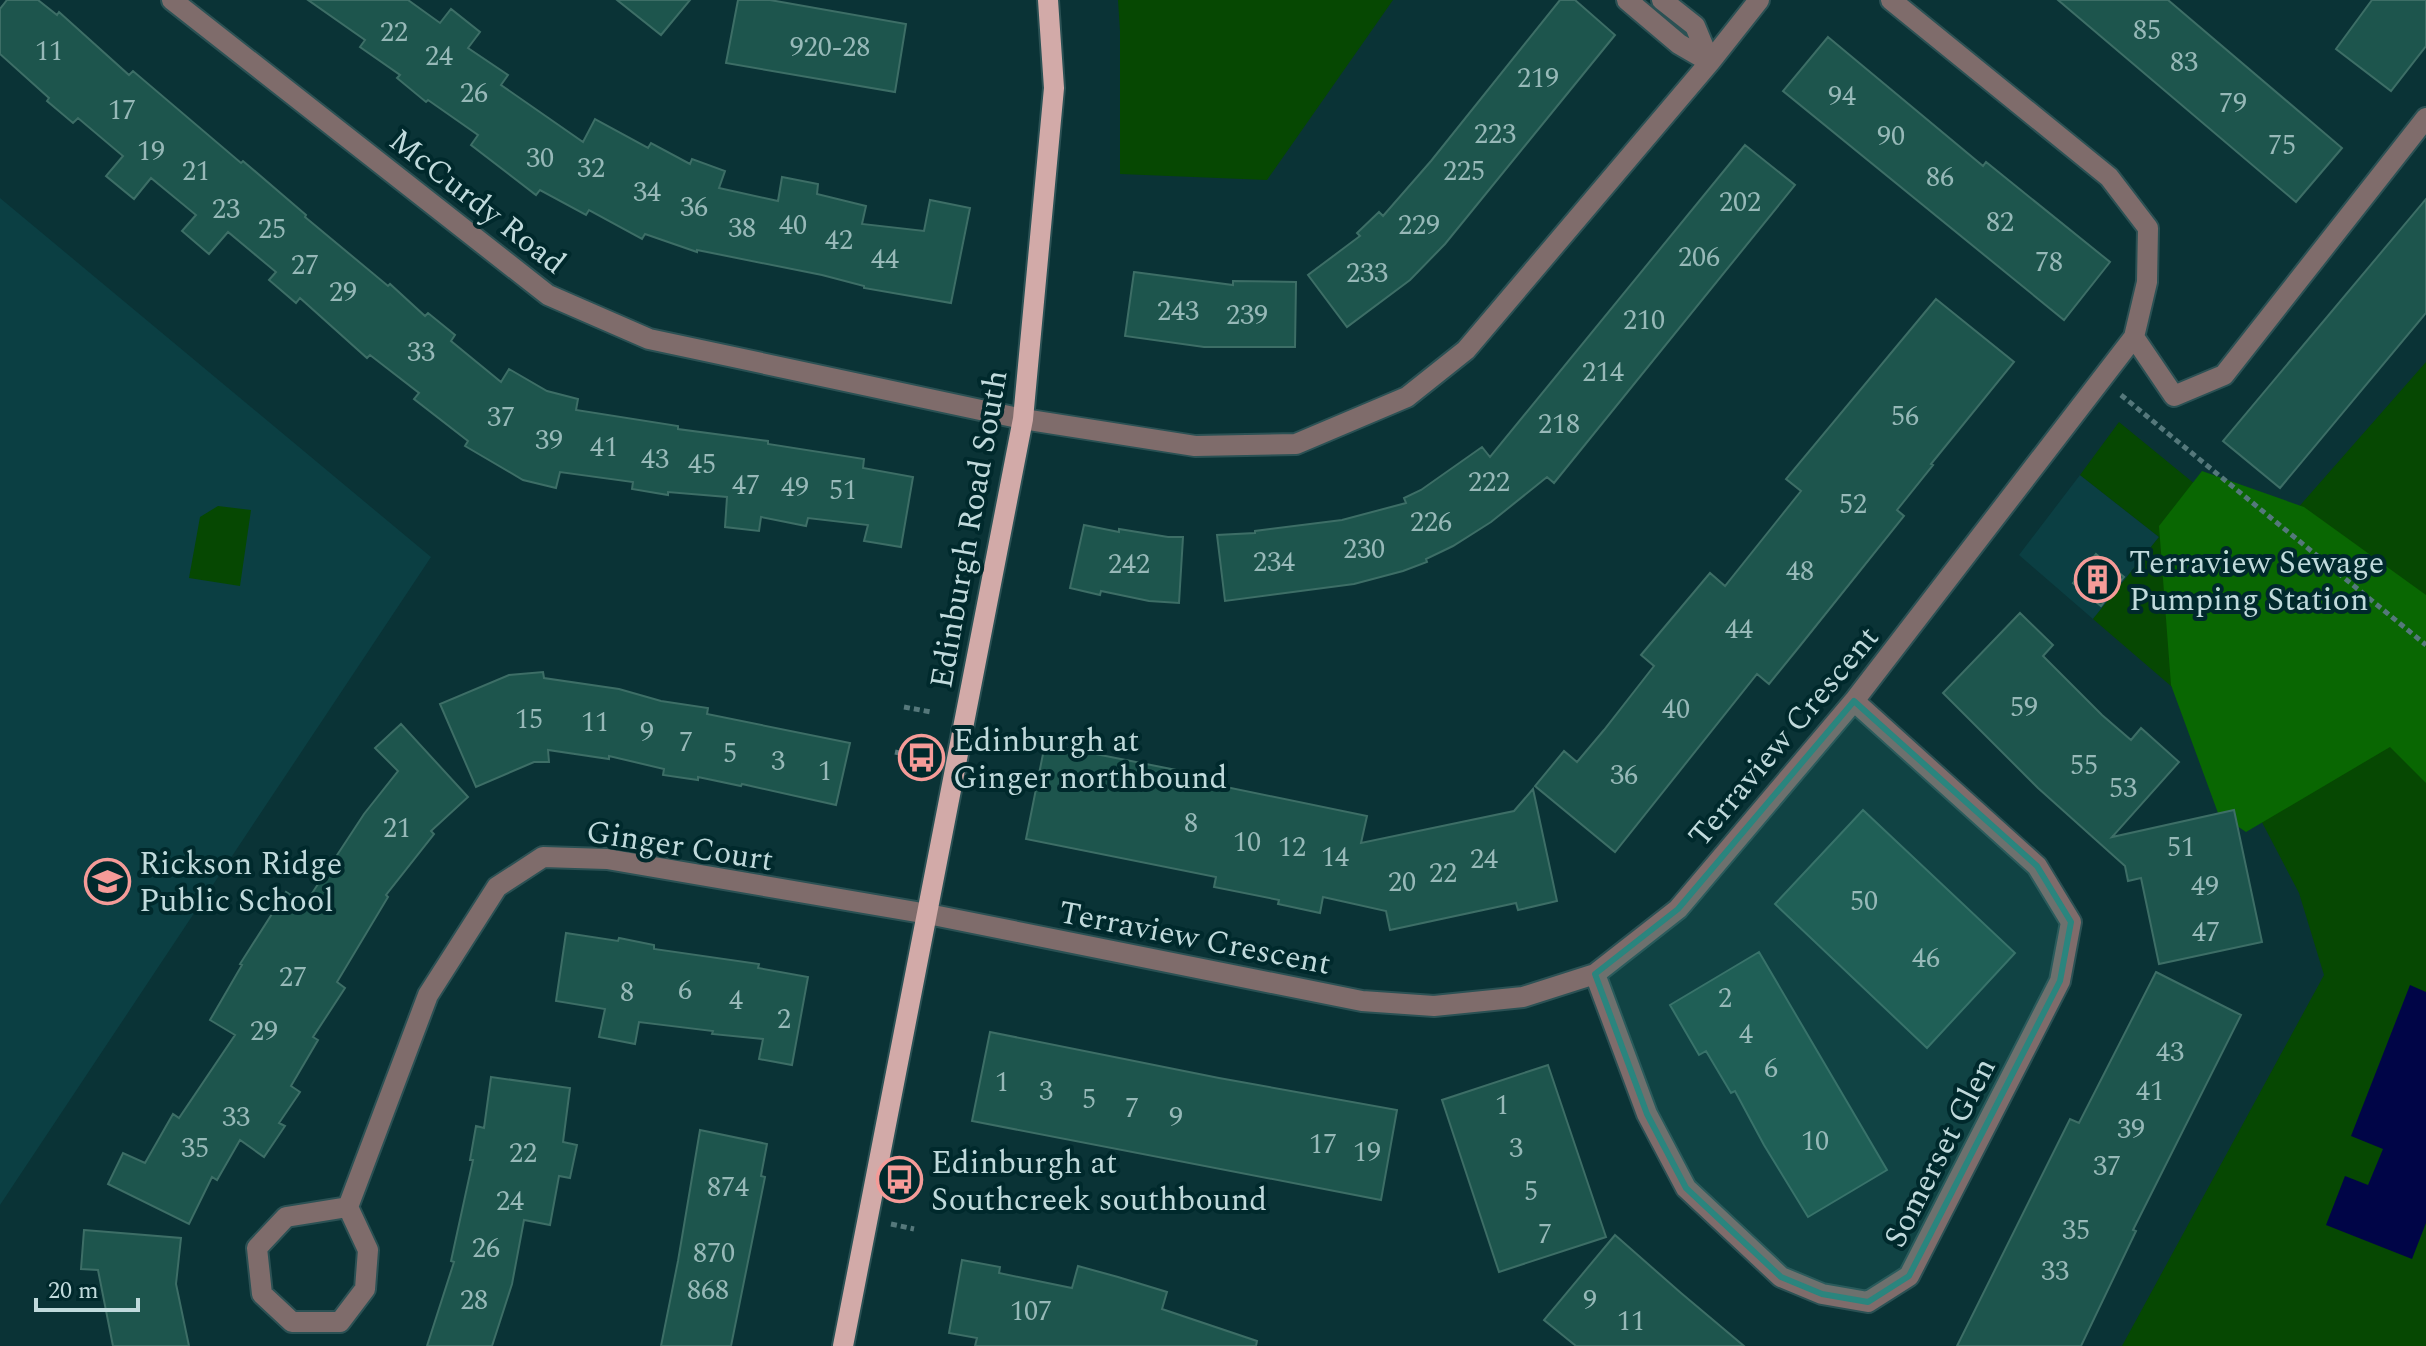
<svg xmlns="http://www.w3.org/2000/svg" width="2426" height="1346" font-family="Spectral,serif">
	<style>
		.built { fill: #0b3f43 }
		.green { fill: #064802 }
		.forest { fill: #096702 }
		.water { fill: #000547 }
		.building { fill: #1d554d; stroke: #3d6e66; stroke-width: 2 }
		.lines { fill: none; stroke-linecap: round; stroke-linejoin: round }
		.minor-casing { stroke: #2b5154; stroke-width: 24 }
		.major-casing { stroke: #2b5154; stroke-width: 24 }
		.path { stroke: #55787b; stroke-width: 5; stroke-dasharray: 6 4; stroke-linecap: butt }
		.minor { stroke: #7f6c6b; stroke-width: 20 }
		.major { stroke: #d2aaa8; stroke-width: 20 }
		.marked { fill: #2a857e; fill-opacity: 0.2; stroke: #2a857e; stroke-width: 6; stroke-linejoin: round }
		.labels { text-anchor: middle; stroke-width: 8; stroke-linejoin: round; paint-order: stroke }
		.number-label { font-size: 28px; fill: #97b9b8 }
		.street-label { font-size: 32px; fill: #c0dadc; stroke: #00292c }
		.poi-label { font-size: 32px; fill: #c0dadc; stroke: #00292c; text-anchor: start }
	</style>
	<rect width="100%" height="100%" fill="#0a3336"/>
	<path class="built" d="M0,198L431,557L0,1205Z
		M2080,475L2159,537L2093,619L2019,555Z"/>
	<path class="green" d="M1118,0H1393L1267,180L1120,174V31Z
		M2426,362V1346H2122L2324,975L2299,893L2207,717L2093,619L2159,537L2080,475L2119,422L2267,543Z
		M218,506L251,510L240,586L189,578L200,517Z"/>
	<path class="forest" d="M2202,471L2304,507L2426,595V783L2390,747L2246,832L2218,813L2171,685L2159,526Z"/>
	<path class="water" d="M2410,985L2426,992V1223L2412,1259L2326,1225L2345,1176L2368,1185L2383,1149L2351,1136Z"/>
	<path class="building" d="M7,0H38L57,15L59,12L129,75L133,71L241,163L243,161L306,215L305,217L388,286L390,284L425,316L428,313L455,335L451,341L501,382L509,369L547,391L578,399L576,410L678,426V429L768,441V444L864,459L863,468L913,477L901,547L864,541L868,525L808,518L806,526L761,517L759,531L725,527L727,497L668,492V495L632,489L633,482L560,472L556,488L523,480L465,446L468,441L414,399L419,393L370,355L367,358L300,298L296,303L269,280L276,272L228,232L209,254L182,231L196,215L151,178L134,199L106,176L123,156L78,118L73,123L47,101L49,98L0,54V9Z
		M308,0H408L440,23L451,9L480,32L468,48L508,75L501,85L583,142L595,119L648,148L651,143L690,164L692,159L725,171L719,188L778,201L782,177L818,184L817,194L866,206L862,224L924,231L930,200L970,208L951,303L864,288V286L822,275L697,250V252L645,234L642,239L589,210L586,215L540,190L536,195L471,145L478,135L428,100L426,102L397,78L400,75L360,47L365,40Z
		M617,0H690L661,35Z
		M738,0H770L906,24L895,92L726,63Z
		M1560,0H1575L1615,35L1445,244L1410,280L1347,327L1308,275L1360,236L1357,233L1379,212L1383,216L1431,161Z
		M2058,0H2168L2342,148L2296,202Z
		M2372,0H2426V46L2391,91L2336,49Z
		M1828,37L1983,166L1986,162L2110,262L2064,320L1783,91Z
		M1745,145L1795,185L1554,483L1547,477L1491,522L1453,546L1426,559L1427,562L1403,571L1354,584L1225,601L1217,535L1255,533V531L1342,520L1406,503L1404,498L1421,490L1482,447L1490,457Z
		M2426,199V313L2280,488L2223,441Z
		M1134,272L1233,285V281L1296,282L1295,347H1204L1125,336Z
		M1936,299L2014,362L1931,464L1933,465L1897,510L1904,516L1799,647L1769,684L1757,674L1615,852L1535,786L1564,751L1577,762L1604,730L1654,666L1641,655L1710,573L1725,586L1801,491L1786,479Z
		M1084,525L1119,532V529L1168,537H1183L1179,603L1149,601L1101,591L1100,595L1070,588Z
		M2096,554L2124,577L2101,606L2073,583Z
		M2020,613L2053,645L2043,656L2102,715L2131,740L2141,728L2179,762L2112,837L2234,810L2262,942L2159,964L2141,878L2128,881L2125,866L2038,788L1943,693Z
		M543,672L544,678L619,689L661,701L708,708L707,714L850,743L836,805L742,784L741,786L698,777V780L663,775L664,769L609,756V759L548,750L549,762H534L476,787L440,704L509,675Z
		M401,724L468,797L431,831L434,834L386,895L388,897L337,982L345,988L313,1037L318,1040L291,1086L300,1092L279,1123L285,1126L264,1157L240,1140L217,1180L212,1177L189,1224L108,1184L123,1153L145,1163L173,1114L179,1118L235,1035L210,1020L242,965L240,964L286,892L305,904L364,814L398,771L375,748Z
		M1045,744L1222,779L1221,786L1367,816L1361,843L1514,811L1533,789L1557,901L1518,910L1516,903L1390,930L1386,911L1323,897L1320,913L1278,904L1279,900L1214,887L1216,877L1026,839Z
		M1863,810L2015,953L1927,1048L1775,904Z
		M566,933L618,941L619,938L654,945V949L759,964L758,968L808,977L792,1065L759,1059L763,1039L712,1034L713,1031L639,1022L635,1044L599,1037L605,1009L556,1001Z
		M1759,952L1887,1170L1808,1217L1764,1145L1735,1091L1731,1093L1706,1051L1699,1055L1670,1005Z
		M2156,972L2241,1015L2133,1230L2136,1231L2081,1346H1957L2070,1119L2079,1123Z
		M990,1032L1219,1078L1397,1110L1381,1200L972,1121Z
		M1548,1065L1606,1237L1499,1272L1442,1100Z
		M491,1077L570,1088L563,1142L577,1145L570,1178L559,1176L550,1225L524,1220L512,1284L492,1346H427L454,1262L451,1261L473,1160H470L476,1126L484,1128Z
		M700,1130L767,1144L761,1176L765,1177L731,1346H661L678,1261Z
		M84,1230L181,1238L176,1284L189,1346H113L98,1270L81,1269Z
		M1615,1235L1681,1293L1744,1346H1576L1544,1320Z
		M962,1260L1000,1267L999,1273L1072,1288L1078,1266L1118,1277L1167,1292L1162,1309L1257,1341L1256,1346H975L977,1338L949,1333Z"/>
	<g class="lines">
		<defs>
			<path id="minor" d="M172,0L548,295L649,339L1023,419L1195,446L1296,444L1407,397L1466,350L1710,62L1759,0
				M1627,0L1679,44L1710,62
				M1662,0L1695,26L1710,62
				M2134,337L2174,396L2224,375L2426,118
				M1595,974L1647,1114L1686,1188L1781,1277L1822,1294L1868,1302L1909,1276L2060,981L2071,922L2037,866L1854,701
				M348,1207L368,1250L365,1289L340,1322H292L262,1294L257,1248L286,1217L348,1207L428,995L497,887L543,857L607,859L928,914L1362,1001L1434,1006L1523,997L1595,974L1678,909L1854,701L2134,337L2147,282L2148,228L2109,177L1891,0"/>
			<path id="major" d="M843,1346L1023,419L1054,88L1048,0"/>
		</defs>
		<use href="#minor" class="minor-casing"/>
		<use href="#major" class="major-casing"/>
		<path class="path" d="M2121,395L2426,645
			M904,707L931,712
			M895,752L922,758
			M900,1180L923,1182
			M891,1224L914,1229"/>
		<use href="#minor" class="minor"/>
		<use href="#major" class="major"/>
	</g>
	<path class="marked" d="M1854,701L2037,866L2071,922L2060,981L1909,1276L1868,1302L1822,1294L1781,1277L1686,1188L1647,1114L1595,974L1678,909Z"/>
	<defs>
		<symbol id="building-ring" viewBox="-11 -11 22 22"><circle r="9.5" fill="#00292c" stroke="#f59b98" stroke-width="1.5"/><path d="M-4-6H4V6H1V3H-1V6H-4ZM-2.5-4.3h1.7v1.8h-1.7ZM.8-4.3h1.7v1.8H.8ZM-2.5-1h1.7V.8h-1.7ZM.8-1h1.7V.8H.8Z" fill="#f59b98"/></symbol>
		<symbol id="bus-ring" viewBox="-11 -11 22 22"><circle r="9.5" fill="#00292c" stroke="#f59b98" stroke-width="1.5"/><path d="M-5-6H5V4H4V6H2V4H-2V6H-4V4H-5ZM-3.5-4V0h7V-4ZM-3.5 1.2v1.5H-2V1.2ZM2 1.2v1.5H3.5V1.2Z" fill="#f59b98"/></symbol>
		<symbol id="school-ring" viewBox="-11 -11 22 22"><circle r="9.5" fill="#00292c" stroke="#f59b98" stroke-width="1.5"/><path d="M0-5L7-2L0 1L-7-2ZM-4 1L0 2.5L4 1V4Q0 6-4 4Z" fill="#f59b98"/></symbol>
	</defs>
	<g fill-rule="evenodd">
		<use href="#building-ring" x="2072" y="554" width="51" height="51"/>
		<use href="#bus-ring" x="896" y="732" width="51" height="51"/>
		<use href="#school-ring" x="82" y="856" width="51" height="51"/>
		<use href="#bus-ring" x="874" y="1154" width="51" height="51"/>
	</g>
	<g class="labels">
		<g class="number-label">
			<text x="2147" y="39">85</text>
			<text x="394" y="41">22</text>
			<text x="830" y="56">920-28</text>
			<text x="49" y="60">11</text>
			<text x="439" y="65">24</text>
			<text x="2184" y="71">83</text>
			<text x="1538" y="87">219</text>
			<text x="474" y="102">26</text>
			<text x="1842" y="105">94</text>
			<text x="2233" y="112">79</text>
			<text x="122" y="119">17</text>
			<text x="1495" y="143">223</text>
			<text x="1891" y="145">90</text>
			<text x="2282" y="154">75</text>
			<text x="151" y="160">19</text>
			<text x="540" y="167">30</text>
			<text x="591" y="177">32</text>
			<text x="196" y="180">21</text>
			<text x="1464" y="180">225</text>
			<text x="1940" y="186">86</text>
			<text x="647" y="201">34</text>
			<text x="1740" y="211">202</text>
			<text x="694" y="216">36</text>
			<text x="226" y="218">23</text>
			<text x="2000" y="231">82</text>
			<text x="793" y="234">40</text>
			<text x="1419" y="234">229</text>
			<text x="742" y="237">38</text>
			<text x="272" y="238">25</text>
			<text x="839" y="249">42</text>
			<text x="1699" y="266">206</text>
			<text x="885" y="268">44</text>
			<text x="2049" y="271">78</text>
			<text x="305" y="274">27</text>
			<text x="1367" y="282">233</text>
			<text x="343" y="301">29</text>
			<text x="1178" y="320">243</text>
			<text x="1247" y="324">239</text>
			<text x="1644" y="329">210</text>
			<text x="421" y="361">33</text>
			<text x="1603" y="381">214</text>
			<text x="1905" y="425">56</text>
			<text x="501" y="426">37</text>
			<text x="1559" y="433">218</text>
			<text x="549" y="449">39</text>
			<text x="604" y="456">41</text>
			<text x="655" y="468">43</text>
			<text x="702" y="473">45</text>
			<text x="1489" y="491">222</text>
			<text x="746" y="494">47</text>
			<text x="795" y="496">49</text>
			<text x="843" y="499">51</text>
			<text x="1853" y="513">52</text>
			<text x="1431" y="531">226</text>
			<text x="1364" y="558">230</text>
			<text x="1274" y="571">234</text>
			<text x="1129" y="573">242</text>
			<text x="1800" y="580">48</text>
			<text x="1739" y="638">44</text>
			<text x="2024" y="716">59</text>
			<text x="1676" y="718">40</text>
			<text x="529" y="728">15</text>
			<text x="595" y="731">11</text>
			<text x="647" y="741">9</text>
			<text x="686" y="751">7</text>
			<text x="730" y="762">5</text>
			<text x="778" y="770">3</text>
			<text x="2084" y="774">55</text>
			<text x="825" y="780">1</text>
			<text x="1624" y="784">36</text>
			<text x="2123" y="797">53</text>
			<text x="1191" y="832">8</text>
			<text x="397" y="837">21</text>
			<text x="1247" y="851">10</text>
			<text x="1292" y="856">12</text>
			<text x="2181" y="856">51</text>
			<text x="1335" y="866">14</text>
			<text x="1484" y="868">24</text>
			<text x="1443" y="882">22</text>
			<text x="1402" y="891">20</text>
			<text x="2205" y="895">49</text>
			<text x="1864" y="910">50</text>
			<text x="2206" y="941">47</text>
			<text x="1926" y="967">46</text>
			<text x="293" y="986">27</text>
			<text x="685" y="999">6</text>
			<text x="627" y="1001">8</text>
			<text x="1725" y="1007">2</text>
			<text x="736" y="1009">4</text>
			<text x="784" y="1028">2</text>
			<text x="264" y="1040">29</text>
			<text x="1746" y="1043">4</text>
			<text x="2170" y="1061">43</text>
			<text x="1771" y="1077">6</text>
			<text x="1002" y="1091">1</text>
			<text x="1046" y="1100">3</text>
			<text x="2150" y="1100">41</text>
			<text x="1089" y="1108">5</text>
			<text x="1502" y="1114">1</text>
			<text x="1132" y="1117">7</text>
			<text x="236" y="1126">33</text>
			<text x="1176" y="1126">9</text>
			<text x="2131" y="1138">39</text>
			<text x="1815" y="1150">10</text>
			<text x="1323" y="1153">17</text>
			<text x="195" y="1157">35</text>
			<text x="1516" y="1157">3</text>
			<text x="1367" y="1161">19</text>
			<text x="523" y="1162">22</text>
			<text x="2107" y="1175">37</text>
			<text x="728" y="1196">874</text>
			<text x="1531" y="1200">5</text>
			<text x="510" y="1210">24</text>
			<text x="2076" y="1239">35</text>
			<text x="1545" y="1243">7</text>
			<text x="486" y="1257">26</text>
			<text x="714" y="1262">870</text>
			<text x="2055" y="1280">33</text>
			<text x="708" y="1299">868</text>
			<text x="474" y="1309">28</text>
			<text x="1590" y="1309">9</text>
			<text x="1031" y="1320">107</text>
			<text x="1631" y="1330">11</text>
		</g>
		<g class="street-label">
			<text transform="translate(478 201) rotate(38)" y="11">McCurdy Road</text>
			<text transform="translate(968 529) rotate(-80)" y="11">Edinburgh Road South</text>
			<text transform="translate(1783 736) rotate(-50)" y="11">Terraview Crescent</text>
			<text transform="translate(680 845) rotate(9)" y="11">Ginger Court</text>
			<text transform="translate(1195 937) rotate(11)" y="11">Terraview Crescent</text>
			<text transform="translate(1939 1152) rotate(-63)" y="11">Somerset Glen</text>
		</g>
		<g class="poi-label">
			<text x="2129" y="573">Terraview Sewage<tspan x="2129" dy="37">Pumping Station</tspan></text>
			<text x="953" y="751">Edinburgh at<tspan x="953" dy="37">Ginger northbound</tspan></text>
			<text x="139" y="874">Rickson Ridge<tspan x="139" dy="37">Public School</tspan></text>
			<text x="931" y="1173">Edinburgh at<tspan x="931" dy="37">Southcreek southbound</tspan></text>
		</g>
	</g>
	<path d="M36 1298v12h102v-12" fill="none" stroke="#c0dadc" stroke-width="4"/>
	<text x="48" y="1298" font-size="24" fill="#c0dadc" stroke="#00292c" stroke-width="6" paint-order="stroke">20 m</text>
</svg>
